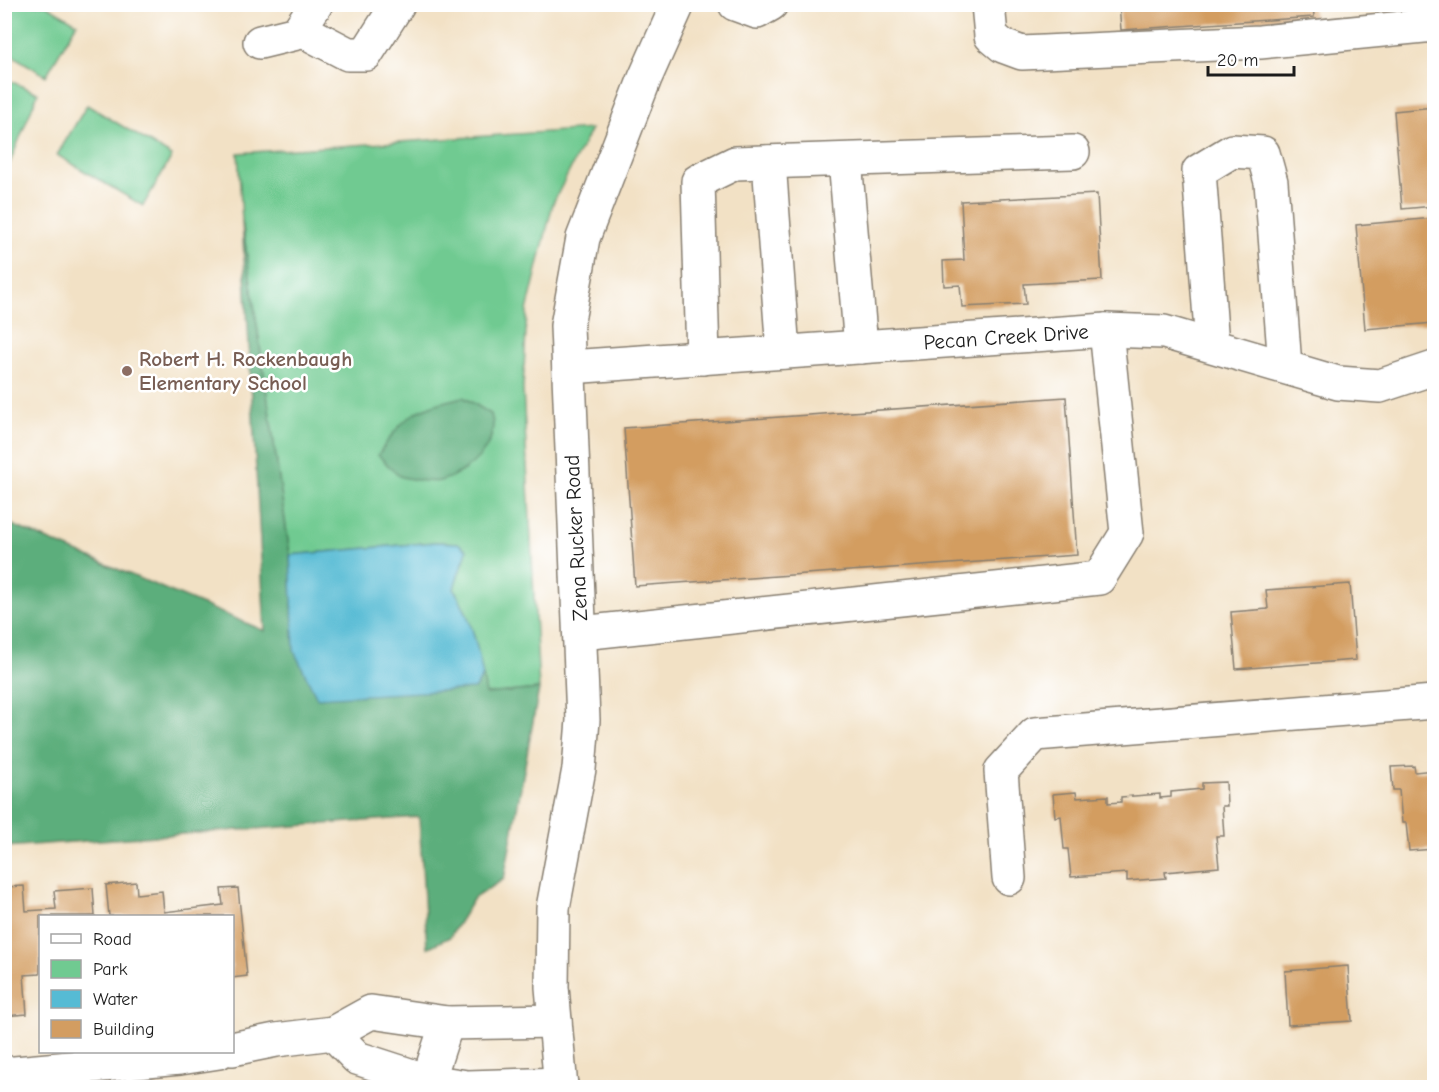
<svg xmlns="http://www.w3.org/2000/svg" width="1439" height="1092" font-family="'Comic Neue',sans-serif">
	<style>
		.green { fill: #70ca91; stroke: #467356; stroke-width: 1.5 }
		.forest { fill: #5cae7b; stroke: #3c654c; stroke-width: 1.5 }
		.water { fill: #56bbd4; stroke: #396c78; stroke-width: 1.5 }
		.building { fill: #d39d61 }
		.lines { fill: none; stroke-linecap: round; stroke-linejoin: round }
		.minor-casing { stroke: #877e70; stroke-width: 36 }
		.minor { stroke: #fff; stroke-width: 33 }
		.education-dot { fill: #8d6e63; stroke: #fff; stroke-width: 2 }
		.labels { text-anchor: middle; stroke-width: 5; stroke-linejoin: round; paint-order: stroke }
		.street-label { font-size: 21px; fill: #1c1c1c; stroke: #fff }
		.education-label { font-size: 21px; font-weight: bold; fill: #785e54; stroke: #fff; text-anchor: start }
	</style>
	<rect width="100%" height="100%" fill="#fff"/>
	<filter id="ink" filterUnits="userSpaceOnUse"><feTurbulence type="fractalNoise" baseFrequency=".0167" numOctaves="2"/><feDisplacementMap in="SourceGraphic" scale="12" xChannelSelector="R" yChannelSelector="G"/><feConvolveMatrix kernelMatrix="1 2 1 2 8 2 1 2 1" color-interpolation-filters="sRGB"/></filter>
	<filter id="wash" filterUnits="userSpaceOnUse"><feTurbulence type="fractalNoise" baseFrequency=".008" numOctaves="4" result="noise"/><feDisplacementMap in="SourceGraphic" scale="24" xChannelSelector="R" yChannelSelector="G"/><feGaussianBlur stdDeviation="1.35" result="paint"/><feColorMatrix in="noise" values="0 0 0 0 0 0 0 0 0 0 0 0 0 0 0 0 0 1.4 0 .05"/><feComposite in="paint" operator="in"/></filter>
	<g filter="url(#wash)">
		<rect width="100%" height="100%" fill="#f2e1c5"/>
		<path class="green" d="M5,4L46,5L77,23L46,76L5,51Z
			M5,79L38,93L5,175Z
			M87,105L172,156L143,206L57,155Z
			M591,129L553,203L527,311L523,389L539,689L485,694C479,656 474,622 454,589L457,573L464,562L458,543L436,542L290,555L242,221L238,153Z"/>
		<path class="forest" d="M242,221L290,555L294,651L474,689L483,676L486,694L539,689L504,879L474,898L450,937L427,948L419,817L5,847V522L265,631Z
			M463,397L491,414C501,445 468,473 440,481C431,483 411,479 402,477C394,474 385,461 378,455C405,414 415,408 463,397Z"/>
		<path class="water" d="M436,542L458,543L467,550C464,564 457,574 454,589C471,617 477,644 483,676L474,689L317,698L294,651L290,555Z"/>
		<g id="blocks">
			<path class="building" d="M1119,4H1313L1314,17L1121,30Z
				M1405,4H1434V11L1405,13Z
				M1434,107V206L1402,209L1394,111Z
				M1097,194L1102,280L1024,284L1026,304L962,307L960,285L944,286L943,261L964,260L961,201Z
				M1434,218V323L1365,329L1356,225Z
				M1066,397L1077,555L635,586L624,428Z
				M1350,584L1356,660L1236,669L1231,612L1268,609L1266,590Z
				M1414,766L1415,772L1434,770V849L1409,851L1406,823H1402L1399,790H1393L1391,767Z
				M1226,782L1227,806H1222L1224,836H1216L1219,867L1165,872L1166,878L1127,881V873L1071,877L1068,849H1064L1061,816L1055,817L1053,794L1076,792L1077,798L1108,796V803L1121,802V797L1160,794V798L1171,797V792L1202,789V783Z
				M136,882L137,894L162,891L164,912L223,905L221,889L238,888L247,976L232,978V916H109L106,885Z
				M24,886L26,911L56,909L54,891L93,888L95,916H40V974L24,975L27,1014L4,1016V887Z
				M1348,966L1352,1021L1288,1025L1285,971Z"/>
		</g>
	</g>
	<g filter="url(#ink)">
		<use href="#blocks" fill-opacity="0" stroke="#877e70" stroke-width="1.5"/>
		<g class="lines">
			<defs>
				<g id="minor">
					<path d="M735,4L757,12L771,4"/>
					<path d="M988,4L991,36L1003,46L1022,53L1260,42L1434,25"/>
					<path d="M300,29L348,54H366L398,4"/>
					<path d="M260,42L297,33L316,4"/>
					<path d="M845,160L861,347"/>
					<path d="M769,162L783,352"/>
					<path d="M1212,345L1199,171L1232,151L1263,153L1271,182L1285,366"/>
					<path d="M703,358L698,181L735,163L1073,152"/>
					<path id="s1" d="M569,367L1106,330L1164,332L1338,383L1380,386L1434,368"/>
					<path d="M581,633L1099,578L1127,533L1106,330"/>
					<path d="M1009,878L1001,771L1035,734L1434,702"/>
					<path d="M333,1033L357,1058L428,1081L467,1087L561,1084"/>
					<path d="M232,1049L276,1040L333,1033L371,1012L447,1023L555,1021"/>
					<path d="M4,1074L180,1058L219,1052"/>
					<path d="M428,1081L447,1023"/>
					<path d="M561,1088L552,987L553,908L579,769L583,720L567,326L583,238L645,78L678,4"/>
				</g>
			</defs>
			<use href="#minor" class="minor-casing"/>
			<use href="#minor" class="minor"/>
		</g>
	</g>
	<circle class="education-dot" cx="127" cy="371" r="6"/>
	<g class="labels">
		<g class="street-label">
			<text dy="7" stroke="none"><textPath href="#s1" startOffset="438">Pecan Creek Drive</textPath></text>
			<text transform="translate(576 538) rotate(-93)" y="7">Zena Rucker Road</text>
		</g>
		<g class="education-label">
			<text x="139" y="366">Robert H. Rockenbaugh<tspan x="139" dy="24">Elementary School</tspan></text>
		</g>
	</g>
	<rect width="1439" height="1092" fill="none" stroke="#fff" stroke-width="24"/>
	<rect x="39" y="915" width="195" height="138" fill="#ffffff" stroke="#a4a4a4" stroke-width="1.5"/>
	<rect x="51" y="934" width="30" height="9" fill="#ffffff" stroke="#a4a4a4" stroke-width="1.5"/>
	<text x="93" y="945" font-size="18" fill="#1c1c1c">Road</text>
	<rect x="51" y="960" width="30" height="18" fill="#70ca91" stroke="#a4a4a4" stroke-width="1.5"/>
	<text x="93" y="975" font-size="18" fill="#1c1c1c">Park</text>
	<rect x="51" y="990" width="30" height="18" fill="#56bbd4" stroke="#a4a4a4" stroke-width="1.5"/>
	<text x="93" y="1005" font-size="18" fill="#1c1c1c">Water</text>
	<rect x="51" y="1020" width="30" height="18" fill="#d39d61" stroke="#a4a4a4" stroke-width="1.5"/>
	<text x="93" y="1035" font-size="18" fill="#1c1c1c">Building</text>
	<path d="M1208 66v9h86v-9" fill="none" stroke="#1c1c1c" stroke-width="3"/>
	<text x="1217" y="66" font-size="18" fill="#1c1c1c" stroke="#ffffff" stroke-width="4.5" paint-order="stroke">20 m</text>
</svg>
